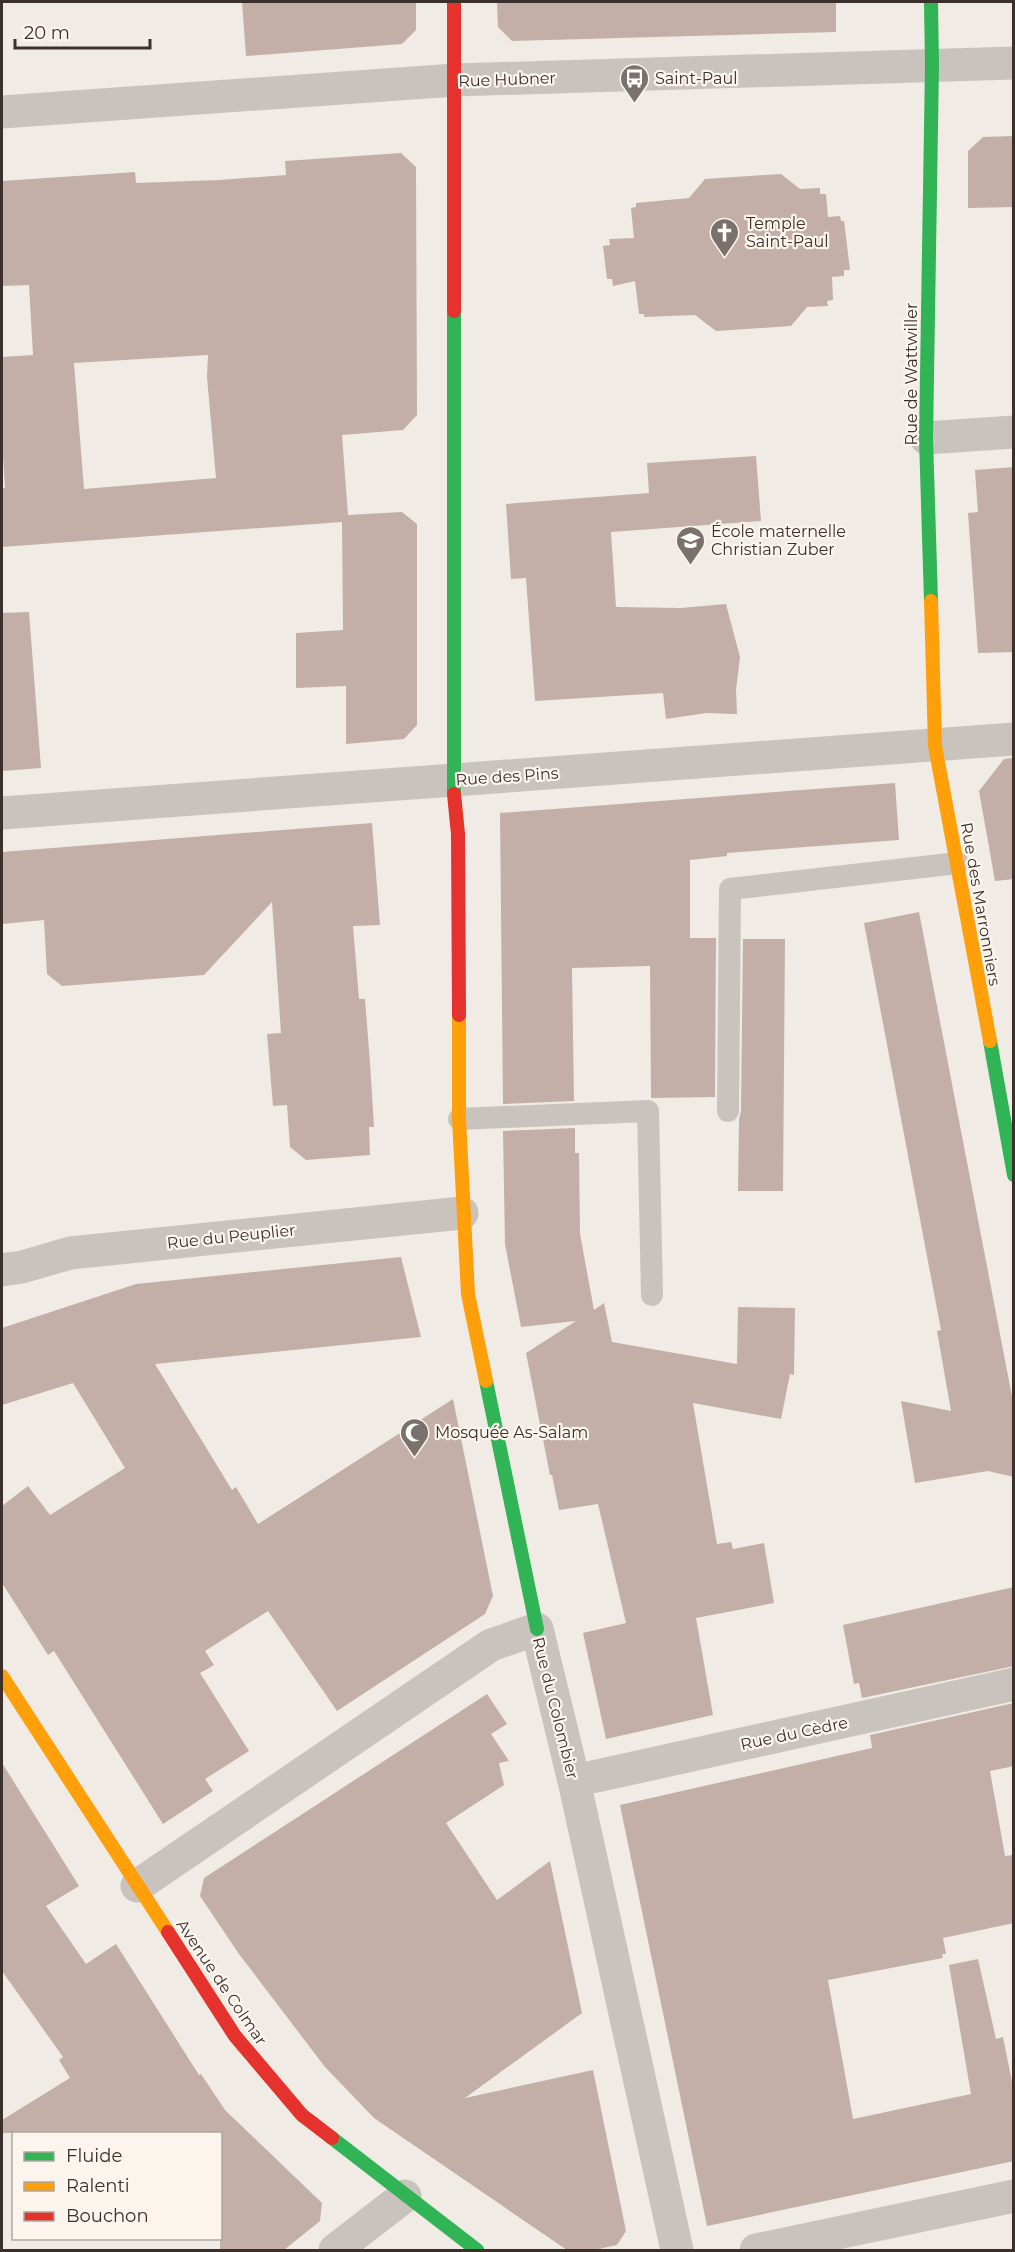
<svg xmlns="http://www.w3.org/2000/svg" width="1015" height="2252" font-family="Montserrat,sans-serif">
	<style>
		.building { fill: #c3afa7; fill-rule: evenodd }
		.lines { fill: none; stroke-linecap: round; stroke-linejoin: round }
		.lane { stroke: #c9c3be; stroke-width: 22 }
		.street { stroke: #c9c3be; stroke-width: 33 }
		.fast { stroke: #30b455; stroke-width: 14 }
		.slow { stroke: #ff9f0a; stroke-width: 14 }
		.jam { stroke: #e5322d; stroke-width: 14 }
		.labels { text-anchor: middle; stroke-width: 4.5; stroke-linejoin: round; paint-order: stroke }
		.poi-label { font-size: 16px; fill: #3b302b; stroke: #fbf5ee; text-anchor: start }
		.street-label { font-size: 16px; fill: #3b302b; stroke: #fbf5ee }
	</style>
	<rect width="100%" height="100%" fill="#f0ebe5"/>
	<path class="building" d="M242,2H416V30L402,44L246,56Z
		M497,2H836V32L512,41L498,27Z
		M1014,136V207L968,208V151L983,137Z
		M401,153L416,167L417,415L403,430L342,435L348,515L402,512L417,524V725L404,739L346,744V686L296,688V633L343,630L342,522L2,547V488H5L2,440V357L33,355L29,285L2,286V181L135,172L136,183L219,180L286,175L285,161ZM208,355L207,377L216,478L84,489L74,363Z
		M781,174L800,189L820,188V194H826L828,217L840,216L841,221H844L850,270H844V276L832,277L833,300L827,301L828,306L807,307L791,326L716,331L695,315L644,317V314H639L635,281L613,286L612,279H607L603,246L610,245L609,239L634,238L631,208L636,207V203L689,198L705,179Z
		M756,456L761,521L611,532L616,607L681,608L726,604L740,657L736,690L737,714L706,713L666,719L663,693L535,701L526,578L511,579L506,504L649,493L647,463Z
		M1014,467V652L978,653L968,513L978,512L975,470Z
		M29,612L41,768L2,771V613Z
		M1014,758V879L995,881L979,791L1004,759Z
		M895,783L899,840L727,853V856L690,860V938H716L715,1097L651,1098L650,966L572,968L574,1101L503,1104L500,813Z
		M372,823L380,925L353,926L359,999H365L370,1063L374,1127H369L370,1155L306,1160L290,1147L287,1105L273,1106L267,1034L281,1033L272,902L204,975L62,986L47,974L44,920L2,924V852Z
		M919,912L1014,1407V1477L988,1471L915,1483L901,1401L951,1411L937,1331L941,1330L864,923Z
		M743,939H785L783,1191H738L739,1119L741,1111Z
		M575,1128V1153H579L580,1234L594,1310L604,1303L612,1342L737,1364L738,1307L795,1308L794,1375L790,1374L781,1419L693,1403L717,1544L731,1542L733,1549L764,1543L774,1603L696,1618L713,1715L606,1739L583,1633L626,1623L598,1504L559,1510L552,1475H550L526,1353L576,1321L521,1327L505,1244L503,1131Z
		M401,1257L421,1337L155,1364L232,1490L236,1487L258,1524L453,1399L493,1596L485,1614L337,1711L268,1611L205,1651L214,1665L200,1673L249,1751L205,1779L213,1791L163,1824L54,1651L48,1655L2,1583V1506L28,1486L50,1515L125,1468L73,1383L2,1405V1328L136,1284Z
		M1014,1587V1666L862,1698L859,1683L854,1684L843,1625Z
		M487,1694L507,1724L491,1734L509,1761L499,1763L504,1785L446,1823L497,1900L550,1861L582,2013L465,2098L593,2070L626,2231L617,2245L594,2250H567L374,2118L325,2067L239,1954L200,1896L204,1878Z
		M1014,1703V1766L990,1771L1005,1856L1014,1855V1923L943,1938L946,1954H942L943,1958L828,1980L853,2119L971,2094L949,1965L978,1959L996,2039L1003,2037L1014,2092V2161L707,2226L620,1805L872,1748L870,1735Z
		M2,1763L79,1886L46,1906L86,1964L116,1944L199,2075L201,2074L225,2110L322,2203L320,2221L284,2250H220V2133H2V2120L70,2078L59,2060L63,2057L2,1971Z"/>
	<g class="lines">
		<path class="lane" d="M728,1111L730,889L958,863
			M459,1119L648,1111L652,1295"/>
		<path class="street" d="M2,112L455,80L1014,63
			M926,438L1014,432
			M2,813L1014,739
			M2,1270L22,1267L70,1253L462,1213
			M574,1781L1014,1684
			M137,1886L491,1645L537,1629L574,1781L677,2250
			M335,2250L405,2196
			M756,2250L1014,2196"/>
		<path class="fast" d="M454,311V794
			M931,601L926,438L932,65L931,2
			M990,1041L1014,1175
			M486,1381L537,1629
			M332,2138L477,2250"/>
		<path class="slow" d="M931,601L935,746L990,1041
			M459,1015V1119L468,1294L486,1381
			M2,1676L168,1932"/>
		<path class="jam" d="M454,311V2
			M454,794L458,834L459,1015
			M168,1932L235,2036L302,2115L332,2138"/>
	</g>
	<defs>
		<symbol id="bus-pin" viewBox="-11 -11 22 30"><path d="M0 17L-7.5 6A9.5 9.5 0 1 1 7.5 6Z" fill="#7a716c" stroke="#fbf5ee"/><path d="M-5-6H5V4H4V6H2V4H-2V6H-4V4H-5ZM-3.5-4V0h7V-4ZM-3.5 1.2v1.5H-2V1.2ZM2 1.2v1.5H3.5V1.2Z" fill="#fff"/></symbol>
		<symbol id="church-pin" viewBox="-11 -11 22 30"><path d="M0 17L-7.5 6A9.5 9.5 0 1 1 7.5 6Z" fill="#7a716c" stroke="#fbf5ee"/><path d="M-1.2-6h2.4v3.5h3.3v2.4h-3.3V6h-2.4V-.1h-3.3v-2.4h3.3Z" fill="#fff"/></symbol>
		<symbol id="school-pin" viewBox="-11 -11 22 30"><path d="M0 17L-7.5 6A9.5 9.5 0 1 1 7.5 6Z" fill="#7a716c" stroke="#fbf5ee"/><path d="M0-5L7-2L0 1L-7-2ZM-4 1L0 2.5L4 1V4Q0 6-4 4Z" fill="#fff"/></symbol>
		<symbol id="mosque-pin" viewBox="-11 -11 22 30"><path d="M0 17L-7.5 6A9.5 9.5 0 1 1 7.5 6Z" fill="#7a716c" stroke="#fbf5ee"/><path d="M3.5-4.9A6 6 0 1 0 3.5 4.9A5 5 0 1 1 3.5-4.9Z" fill="#fff"/></symbol>
	</defs>
	<g fill-rule="evenodd">
		<use href="#bus-pin" x="618" y="62" width="33" height="45"/>
		<use href="#church-pin" x="708" y="216" width="33" height="45"/>
		<use href="#school-pin" x="674" y="524" width="33" height="45"/>
		<use href="#mosque-pin" x="398" y="1416" width="33" height="45"/>
	</g>
	<g class="labels">
		<g class="poi-label">
			<text x="655" y="84">Saint-Paul</text>
			<text x="746" y="229">Temple<tspan x="746" dy="18">Saint-Paul</tspan></text>
			<text x="711" y="537">École maternelle<tspan x="711" dy="18">Christian Zuber</tspan></text>
			<text x="435" y="1438">Mosquée As-Salam</text>
		</g>
		<g class="street-label">
			<text transform="translate(507 79) rotate(-2)" y="6">Rue Hubner</text>
			<text transform="translate(911 374) rotate(-90)" y="6">Rue de Wattwiller</text>
			<text transform="translate(507 776) rotate(-4)" y="6">Rue des Pins</text>
			<text transform="translate(981 904) rotate(80)" y="6">Rue des Marronniers</text>
			<text transform="translate(231 1236) rotate(-6)" y="6">Rue du Peuplier</text>
			<text transform="translate(556 1708) rotate(76)" y="6">Rue du Colombier</text>
			<text transform="translate(794 1733) rotate(-12)" y="6">Rue du Cèdre</text>
			<text transform="translate(222 1982) rotate(56)" y="6">Avenue de Colmar</text>
		</g>
	</g>
	<rect width="1015" height="2252" fill="none" stroke="#3b302b" stroke-width="6"/>
	<rect x="12" y="2132" width="210" height="108" fill="#fbf5ee" stroke="#aea6a0" stroke-width="1.5"/>
	<rect x="24" y="2152" width="30" height="9" fill="#30b455" stroke="#aea6a0" stroke-width="1.5"/>
	<text x="66" y="2162" font-size="18" fill="#3b302b">Fluide</text>
	<rect x="24" y="2182" width="30" height="9" fill="#ff9f0a" stroke="#aea6a0" stroke-width="1.5"/>
	<text x="66" y="2192" font-size="18" fill="#3b302b">Ralenti</text>
	<rect x="24" y="2212" width="30" height="9" fill="#e5322d" stroke="#aea6a0" stroke-width="1.5"/>
	<text x="66" y="2222" font-size="18" fill="#3b302b">Bouchon</text>
	<path d="M15 39v9h135v-9" fill="none" stroke="#3b302b" stroke-width="3"/>
	<text x="24" y="39" font-size="18" fill="#3b302b" stroke="#fbf5ee" stroke-width="4.5" paint-order="stroke">20 m</text>
</svg>
